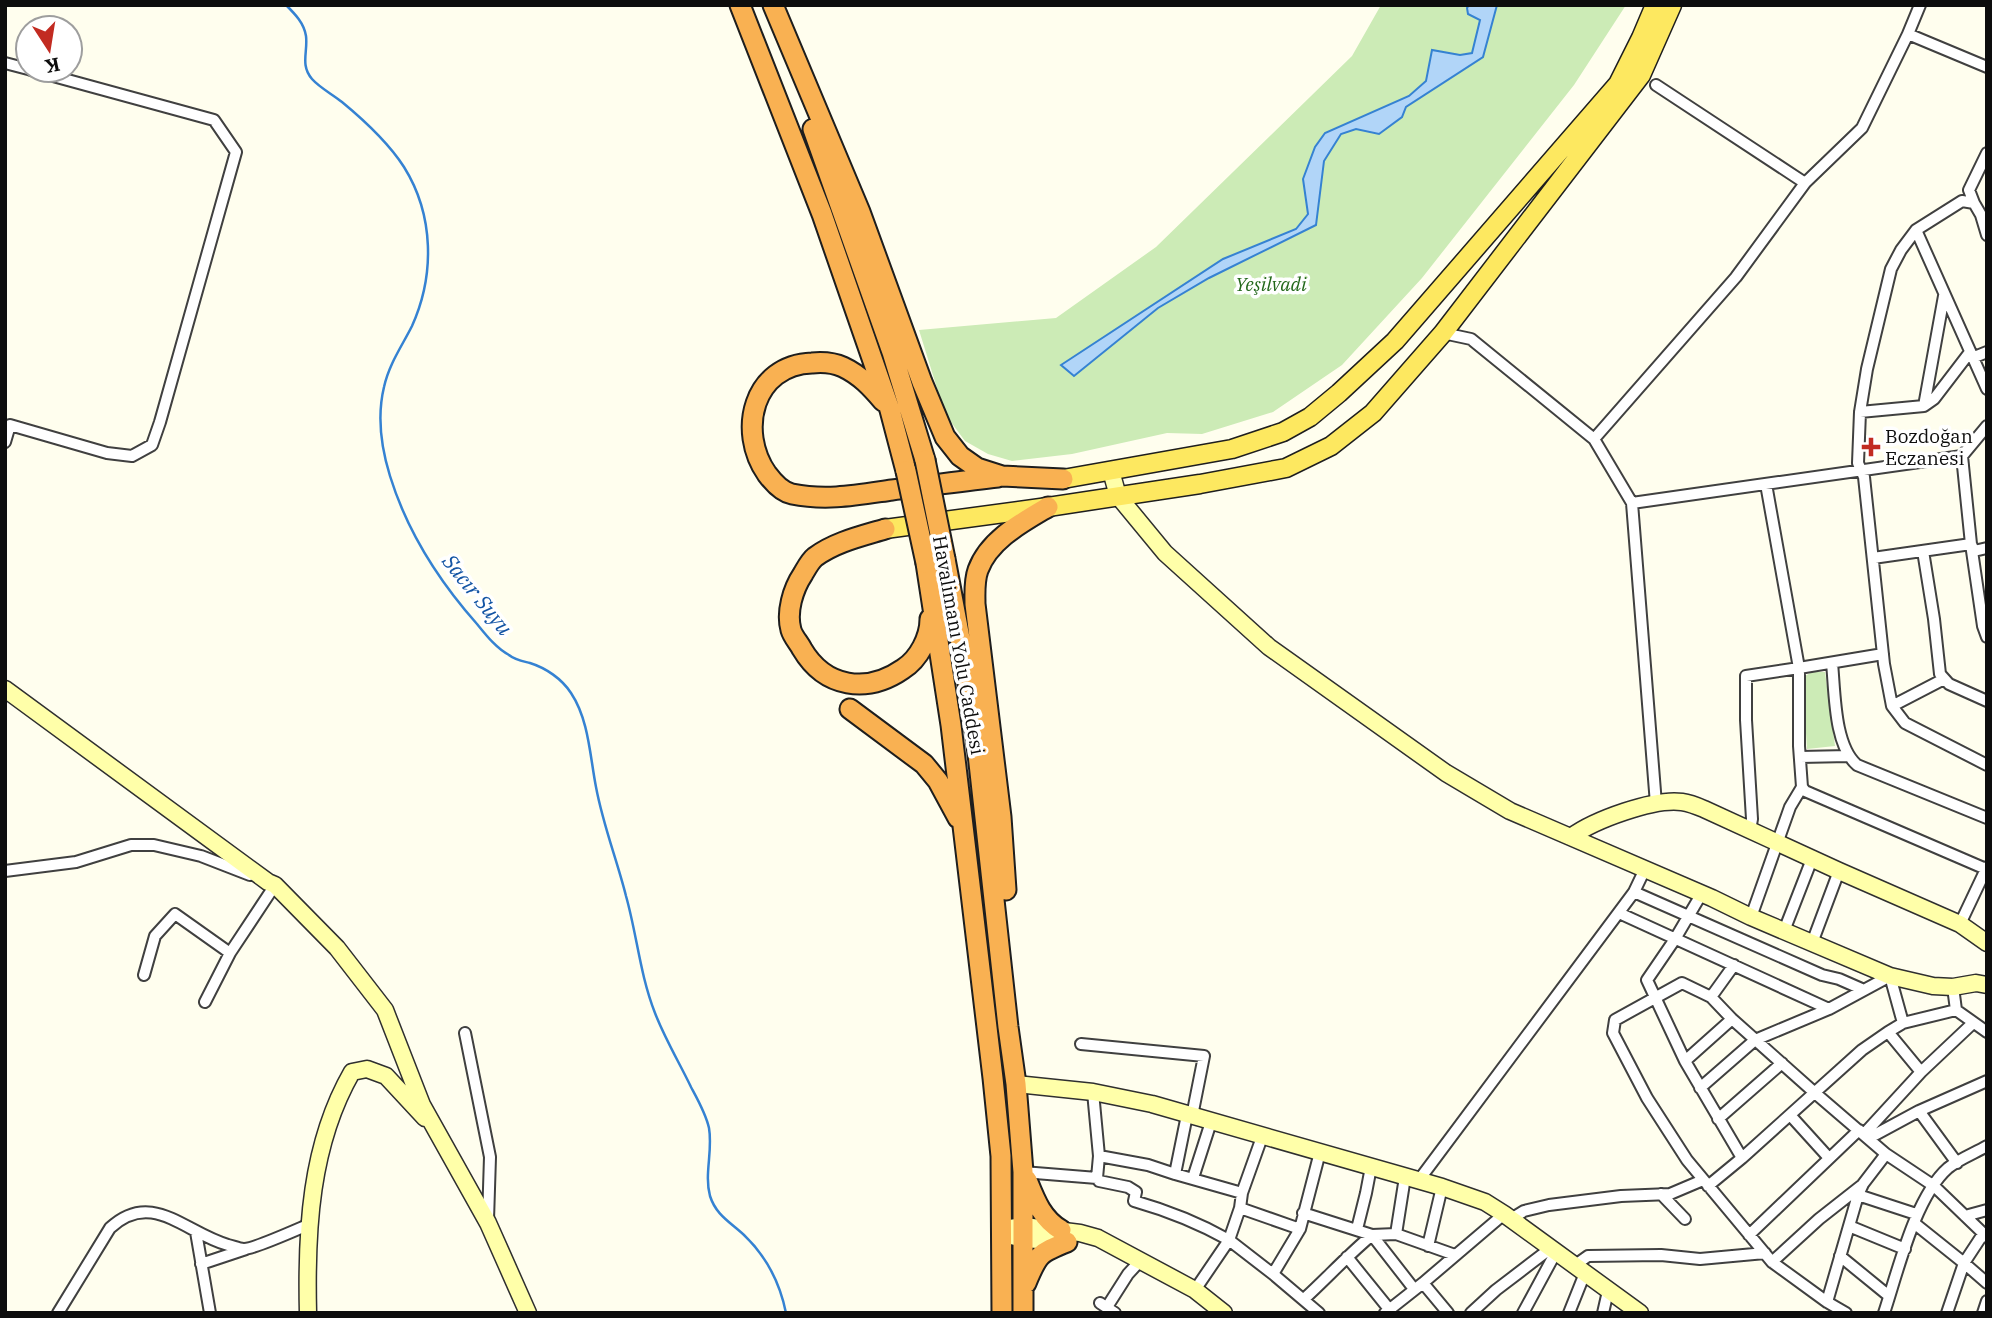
<svg xmlns="http://www.w3.org/2000/svg" width="1992" height="1318" font-family="'IBM Plex Serif',serif">
	<style>
		.green { fill: #ccebb6 }
		.water { fill: #b1d5f8; stroke: #3582d2; stroke-width: 2 }
		.lines { fill: none; stroke-linecap: round; stroke-linejoin: round }
		.stream { stroke: #3582d2; stroke-width: 2.5 }
		.street-casing { stroke: #404040; stroke-width: 14 }
		.secondary-casing { stroke: #2f2f2f; stroke-width: 19 }
		.primary-casing { stroke: #1e1e1e; stroke-width: 21 }
		.highway-casing { stroke: #1e1e1e; stroke-width: 23 }
		.street { stroke: #fff; stroke-width: 10 }
		.secondary { stroke: #ffffa9; stroke-width: 16 }
		.primary { stroke: #fde860; stroke-width: 18 }
		.highway { stroke: #f9b152; stroke-width: 19 }
		.highway-bridge-casing { stroke: #1e1e1e; stroke-width: 23; stroke-linecap: butt }
		.highway-bridge { stroke: #f9b152; stroke-width: 19 }
		.poi-dot { fill: #c22b21; stroke: #fff; stroke-width: 2.5 }
		.labels { text-anchor: middle; stroke-width: 7; stroke-linejoin: round; paint-order: stroke }
		.park-label { font-size: 19px; font-style: italic; fill: #23681b; stroke: #fff }
		.poi-label { font-size: 19px; fill: #0d0d0d; stroke: #fff; text-anchor: start }
		.street-label { font-size: 19px; fill: #0d0d0d; stroke: #fff }
		.water-label { font-size: 21px; font-style: italic; fill: #1254a4; stroke: #fff }
	</style>
	<rect width="100%" height="100%" fill="#fffeee"/>
	<path class="green" d="M1381,5H1626L1574,85L1422,278L1342,365L1273,412L1202,434L1167,433L1072,454L1012,461L988,454L965,441L945,414L919,330L1056,318L1156,247L1352,56Z
		M1812,672H1825L1835,746L1807,749L1803,685L1805,676Z"/>
	<path class="water" d="M1469,5H1497L1483,57L1406,107L1402,117L1379,134L1356,129L1341,134L1324,161L1316,225L1209,278L1158,308L1074,376L1061,365L1223,259L1296,229L1308,214L1303,179L1315,147L1325,133L1409,96L1426,81L1432,50L1460,55L1472,53L1480,20L1468,14L1467,8Z"/>
	<g class="lines">
		<path class="stream" d="M286,5C295,14 304,23 306,36C308,52 300,65 312,79C320,88 332,94 342,102C365,121 388,142 404,167C434,215 435,275 412,326C402,346 389,364 384,387C377,416 381,447 390,476C407,531 438,580 477,624C486,635 496,648 509,655C515,660 522,661 530,663C546,668 562,679 571,693C589,720 590,757 596,787C603,825 617,860 626,896C637,935 640,975 655,1013C665,1039 679,1062 691,1087C698,1100 706,1114 709,1128C713,1151 704,1174 710,1196C716,1215 730,1222 744,1235C766,1256 780,1283 786,1313"/>
		<defs>
			<path id="street" d="M1908,34L1920,5
				M5,63L28,69
				M1805,183L1862,128L1908,34L1987,67
				M1974,203L1969,190L1987,153
				M1916,230L1987,389
				M1987,235L1981,215L1974,203L1962,201L1916,230L1901,250L1891,269L1867,369L1860,412L1858,463L1864,477L1884,664L1892,706L1905,723L1987,765
				M1443,333L1471,339L1594,439L1632,503
				M1972,358L1987,352
				M1924,406L1944,296
				M1860,412L1924,406L1934,399L1970,352
				M1594,439L1736,277L1805,183L1656,85
				M5,442L10,425L107,453L132,456L152,445L160,422L236,152L214,120L31,70
				M1962,456L1971,544L1983,626L1987,637
				M1923,551L1934,619L1940,674L1949,684L1987,701
				M1873,558L1971,544L1974,551L1987,548
				M1883,654L1799,668V746L1802,787L1805,791L1986,869
				M1832,663C1835,693 1834,745 1857,765L1987,818
				M1892,706L1944,679
				M1800,757L1849,756
				M1656,804L1632,503L1962,456L1987,426
				M1750,830L1752,819L1746,720V676L1799,668L1766,484
				M5,871L76,862L131,845H154L201,856L250,875
				M1634,892L1822,975L1839,979L1864,990
				M1702,893L1675,939L1647,980L1685,1061L1742,1158
				M1619,913L1829,1009
				M1751,917L1790,807L1802,787
				M1960,924L1987,867
				M1784,931L1812,859
				M1812,943L1839,871
				M1734,965L1711,997L1682,983L1615,1020L1613,1033L1647,1098L1687,1160L1772,1262L1827,1302L1846,1313
				M144,975L155,936L175,914L230,953
				M1953,987L1956,1010L1987,1032
				M1711,997L1732,1019L1815,1093L1886,1154L1934,1186L1987,1237
				M205,1002L230,953L275,885
				M1888,1032L1921,1072L1973,1023
				M465,1033L490,1157L488,1220
				M1081,1044L1204,1056L1192,1116
				M1685,1061L1732,1019
				M1700,1088L1755,1040L1829,1009L1890,976L1903,1023
				M1919,1111L1957,1163
				M1790,1115L1829,1158
				M1718,1119L1782,1063
				M1864,1134L1921,1072
				M1869,1138L1919,1111L1987,1081
				M1099,1156L1148,1165L1175,1174L1242,1193
				M1023,1172L1097,1178L1099,1156L1093,1092
				M1175,1174L1187,1115
				M1097,1178L1099,1181L1128,1187L1136,1192L1134,1201C1169,1211 1197,1222 1229,1240L1240,1208L1242,1193L1262,1137
				M1193,1178L1211,1122
				M1419,1180L1634,892L1645,869
				M1708,1186L1742,1158L1862,1050L1888,1032L1903,1023L1956,1010
				M1661,1194L1685,1219
				M1858,1195L1916,1214
				M1240,1208L1300,1229
				M1303,1213L1372,1235L1396,1234L1455,1255
				M1965,1216L1987,1210
				M1511,1219L1524,1211L1549,1205L1621,1196L1670,1194L1703,1180
				M1914,1223L1964,1263L1987,1283
				M1849,1226L1905,1249
				M1357,1229L1366,1193L1371,1167
				M196,1232L210,1313
				M1396,1234L1405,1177
				M1749,1235L1859,1130
				M1428,1246L1442,1187
				M1840,1256L1889,1296
				M1347,1257L1389,1309
				M1772,1262L1819,1219L1861,1186
				M201,1264L246,1249
				M1574,1266L1588,1256L1661,1255L1700,1259L1765,1253
				M1273,1274L1319,1313
				M1423,1283L1448,1313
				M1195,1290L1229,1240L1273,1274L1300,1229L1320,1152
				M1304,1299C1327,1278 1348,1255 1372,1235L1414,1289
				M1827,1302L1858,1195L1863,1184L1886,1154
				M1100,1303L1115,1313
				M1107,1307L1128,1274L1141,1260
				M58,1313L110,1228C152,1189 185,1233 228,1245C233,1246 239,1249 244,1249C254,1249 298,1229 310,1224
				M1385,1313L1423,1283L1504,1214
				M1471,1313L1496,1290L1551,1248
				M1523,1313L1556,1252
				M1569,1313L1585,1273
				M1603,1313L1608,1291
				M1884,1313C1898,1271 1915,1197 1948,1168C1959,1159 1975,1153 1987,1146
				M1947,1313L1964,1263L1983,1234
				M1983,1313L1987,1301"/>
			<path id="secondary" d="M1111,471L1118,496L1165,553L1269,647L1446,773L1510,811L1712,898L1751,917L1890,976L1933,986L1953,987L1976,983L1987,985
				M5,689L268,882L275,885L337,948L385,1010L422,1105L488,1223L528,1313
				M1571,837C1594,820 1654,798 1682,802C1689,803 1697,806 1704,809L1839,871L1960,924L1987,943
				M1016,1084L1093,1092L1152,1104L1442,1187L1485,1202L1504,1214L1640,1313
				M1002,1229L1024,1226L1080,1233L1098,1238L1195,1290L1224,1313
				M1011,1236L1024,1239L1065,1242
				M308,1313C306,1231 310,1145 352,1072L367,1069L386,1076L425,1118"/>
			<path id="primary" d="M1063,479L1232,449L1283,432L1310,417L1339,393L1395,341L1618,84L1641,38L1655,5
				M885,529L1048,507L1200,484L1286,468L1331,446L1373,413L1443,333L1641,75L1672,5"/>
			<path id="highway" d="M740,5L822,214L890,410L906,471
				M773,5L860,212L922,382L945,437L960,456L977,468L1002,476L1063,479
				M813,129L892,352L925,460
				M883,401C871,387 860,375 843,367C834,363 822,362 812,363C753,365 737,431 767,474C773,482 782,492 792,494C827,501 857,495 892,490C927,486 962,481 998,477
				M885,529C862,536 835,542 815,557C810,561 806,569 803,574C793,589 786,612 791,630C793,637 799,643 802,649C825,688 867,694 903,669C919,659 930,637 930,619
				M945,559L967,675L976,736L1008,1027L1016,1084L1023,1172V1313
				M926,563L951,725L993,1078L1001,1156L1002,1313
				M850,709L924,764L938,781L958,818
				M1006,890L1001,817L975,604C975,593 974,581 978,570C989,540 1021,523 1048,507
				M1027,1180C1035,1200 1042,1219 1061,1230
				M1026,1283C1038,1254 1039,1253 1067,1242"/>
		</defs>
		<use href="#street" class="street-casing"/>
		<use href="#secondary" class="secondary-casing"/>
		<use href="#primary" class="primary-casing"/>
		<use href="#highway" class="highway-casing"/>
		<use href="#street" class="street"/>
		<use href="#secondary" class="secondary"/>
		<use href="#primary" class="primary"/>
		<use href="#highway" class="highway"/>
		<defs>
			<path id="highway-bridge" d="M925,460L945,559
				M906,471L926,563"/>
		</defs>
		<use href="#highway-bridge" class="highway-bridge-casing"/>
		<use href="#highway-bridge" class="highway-bridge"/>
	</g>
	<path class="poi-dot" d="M1867.5 436.5h7v7h7v7h-7v7h-7v-7h-7v-7h7z"/>
	<g class="labels">
		<g class="park-label">
			<text x="1271" y="291">Yeşilvadi</text>
		</g>
		<g class="poi-label">
			<text x="1885" y="443">Bozdoğan<tspan x="1885" dy="22">Eczanesi</tspan></text>
		</g>
		<g class="street-label">
			<text transform="translate(959 645) rotate(80)" y="7">Havalimanı Yolu Caddesi</text>
		</g>
		<g class="water-label">
			<text transform="translate(477 595) rotate(51)" y="7">Sacır Suyu</text>
		</g>
	</g>
	<rect width="1992" height="1318" fill="none" stroke="#0d0d0d" stroke-width="14"/>
	<g transform="translate(49 49) rotate(168)"><circle r="33" fill="#ffffff" stroke="#9e9e9e" stroke-width="2"/>
	<path d="M0-5L12 26L0 18L-12 26Z" fill="#c22b21"/>
	<text y="-10" font-size="19" font-weight="bold" text-anchor="middle" fill="#0d0d0d">K</text>
	</g>
</svg>
